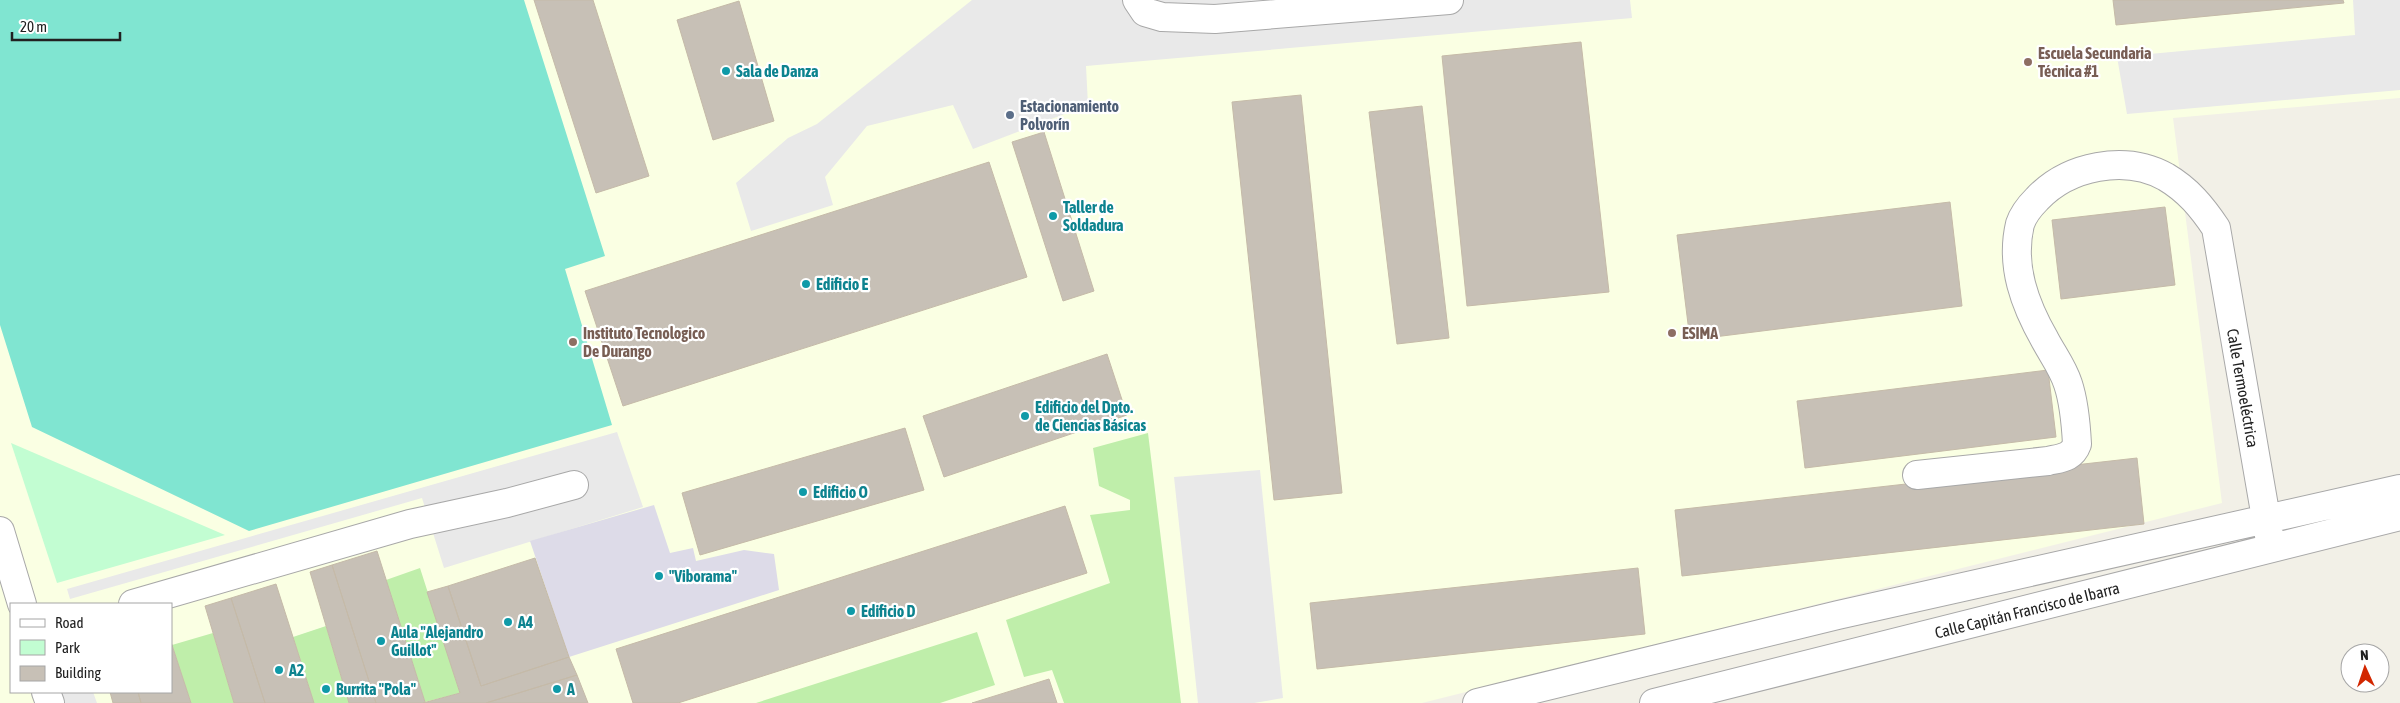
<svg xmlns="http://www.w3.org/2000/svg" width="2400" height="703" font-family="'Asap Condensed',sans-serif">
	<style>
		.education { fill: #faffe3; fill-rule: evenodd }
		.grass { fill: #bfeeaa }
		.park { fill: #c2fdd2 }
		.pitch { fill: #80e5d1 }
		.parking { fill: #e9e9e9 }
		.plaza { fill: #dddbe8 }
		.building { fill: #c7c0b6; stroke: #c5baa8 }
		.lines { fill: none; stroke-linecap: round; stroke-linejoin: round }
		.minor-casing { stroke: #a8a8a8; stroke-width: 30 }
		.minor { stroke: #fff; stroke-width: 28 }
		.education-dot { fill: #8d6e63; stroke: #fff; stroke-width: 2 }
		.culture-dot { fill: #0f9aa8; stroke: #fff; stroke-width: 2 }
		.service-dot { fill: #5c6f8a; stroke: #fff; stroke-width: 2 }
		.labels { text-anchor: middle; stroke-width: 4.5; stroke-linejoin: round; paint-order: stroke }
		.education-label { font-size: 16px; font-weight: bold; fill: #785e54; stroke: #fff; text-anchor: start }
		.culture-label { font-size: 16px; font-weight: bold; fill: #0d838f; stroke: #fff; text-anchor: start }
		.service-label { font-size: 16px; font-weight: bold; fill: #4e5e75; stroke: #fff; text-anchor: start }
		.street-label { font-size: 16px; fill: #212121; stroke: #fff }
	</style>
	<rect width="100%" height="100%" fill="#f2f0e7"/>
	<path class="education" d="M0,0H2400V98L2173,118L2222,503L1422,703H0ZM11,604H171V692H11Z"/>
	<path class="grass" d="M1148,433L1181,703H1064L1052,670L1024,677L1006,620L1110,583L1090,515L1130,510V500L1099,486L1093,448Z
		M420,568L460,693L425,702L386,580Z
		M326,626L349,703H314L293,637Z
		M977,632L995,685L940,703H756Z
		M213,633L234,703H191L172,645Z"/>
	<path class="park" d="M11,443L225,535L57,583Z"/>
	<path class="pitch" d="M0,0H524L605,256L565,269L612,425L249,531L32,427L0,325Z"/>
	<path class="parking" d="M972,0H1630L1632,18L1086,66L1088,105L973,149L953,105L867,126L825,177L833,205L751,231L736,183L788,138L817,124Z
		M2353,0H2400V90L2127,114L2117,57L2355,35Z
		M617,432L643,507L444,568L422,498L70,599L67,589Z
		M1260,470L1283,698L1254,703H1198L1174,477Z
		M58,692H93L97,703H62Z"/>
	<path class="plaza" d="M654,505L670,553L693,548L696,561L744,550L774,554L779,590L569,657L530,541Z"/>
	<path class="building" d="M534,0H593L649,176L596,193Z
		M2113,0H2343L2344,3L2116,25Z
		M739,1L774,121L713,140L677,20Z
		M1581,42L1609,292L1467,306L1442,56Z
		M1301,95L1342,493L1274,500L1232,102Z
		M1422,106L1449,338L1397,344L1369,112Z
		M1044,132L1094,291L1063,301L1012,142Z
		M989,162L1027,277L623,406L585,291Z
		M1950,202L1962,306L1690,340L1677,235Z
		M2165,207L2175,285L2061,299L2052,220Z
		M1107,354L1127,415L944,477L923,416Z
		M2048,370L2056,437L1805,468L1797,401Z
		M905,428L924,490L700,555L682,493Z
		M2137,458L2144,524L1682,576L1675,510Z
		M1065,506L1087,573L678,703H633L616,649Z
		M377,551L425,702L423,703H376L332,565Z
		M535,558L569,657L481,686L448,586Z
		M332,565L376,703H349L310,572Z
		M1638,568L1645,634L1317,669L1310,603Z
		M276,584L293,637L314,703H265L231,598Z
		M448,586L481,686L569,657L577,675L486,703H423L460,693L427,592Z
		M231,598L265,703H234L205,606Z
		M171,642L191,703H141L138,692H171Z
		M577,675L588,703H486Z
		M1049,679L1057,703H972Z
		M110,692H138L141,703H113Z"/>
	<g class="lines">
		<defs>
			<path id="minor" d="M1137,0L1145,12L1162,17L1215,19L1449,0
				M1917,475L2048,461C2061,458 2072,458 2077,444C2076,425 2074,402 2068,384C2063,368 2053,355 2045,340C2025,305 2010,266 2020,224C2023,215 2030,206 2037,199C2068,166 2125,154 2166,177C2188,190 2202,207 2216,228L2271,547
				M0,531L22,604
				M133,604L410,524L507,503L574,485
				M46,692L50,703
				M1477,703L1838,615L2400,489
				M1654,703L2400,516"/>
		</defs>
		<use href="#minor" class="minor-casing"/>
		<use href="#minor" class="minor"/>
	</g>
	<g class="education-dot">
		<circle cx="2028" cy="62" r="5"/>
		<circle cx="1672" cy="333" r="5"/>
		<circle cx="573" cy="342" r="5"/>
	</g>
	<g class="culture-dot">
		<circle cx="726" cy="71" r="5"/>
		<circle cx="1053" cy="216" r="5"/>
		<circle cx="806" cy="284" r="5"/>
		<circle cx="1025" cy="416" r="5"/>
		<circle cx="803" cy="492" r="5"/>
		<circle cx="659" cy="576" r="5"/>
		<circle cx="851" cy="611" r="5"/>
		<circle cx="508" cy="622" r="5"/>
		<circle cx="381" cy="641" r="5"/>
		<circle cx="279" cy="670" r="5"/>
		<circle cx="326" cy="689" r="5"/>
		<circle cx="557" cy="689" r="5"/>
	</g>
	<circle class="service-dot" cx="1010" cy="115" r="5"/>
	<g class="labels">
		<g class="education-label">
			<text x="2038" y="59">Escuela Secundaria<tspan x="2038" dy="18">Técnica #1</tspan></text>
			<text x="583" y="339">Instituto Tecnologico<tspan x="583" dy="18">De Durango</tspan></text>
			<text x="1682" y="339">ESIMA</text>
		</g>
		<g class="culture-label">
			<text x="736" y="77">Sala de Danza</text>
			<text x="1063" y="213">Taller de<tspan x="1063" dy="18">Soldadura</tspan></text>
			<text x="816" y="290">Edificio E</text>
			<text x="1035" y="413">Edificio del Dpto.<tspan x="1035" dy="18">de Ciencias Básicas</tspan></text>
			<text x="813" y="498">Edificio O</text>
			<text x="669" y="582">"Viborama"</text>
			<text x="861" y="617">Edificio D</text>
			<text x="518" y="628">A4</text>
			<text x="391" y="638">Aula "Alejandro<tspan x="391" dy="18">Guillot"</tspan></text>
			<text x="289" y="676">A2</text>
			<text x="336" y="695">Burrita "Pola"</text>
			<text x="567" y="695">A</text>
		</g>
		<g class="service-label">
			<text x="1020" y="112">Estacionamiento<tspan x="1020" dy="18">Polvorín</tspan></text>
		</g>
		<g class="street-label">
			<text transform="translate(2243 388) rotate(80)" y="6">Calle Termoeléctrica</text>
			<text transform="translate(2027 610) rotate(-14)" y="6">Calle Capitán Francisco de Ibarra</text>
		</g>
	</g>
	<rect x="10" y="603" width="162" height="90" fill="#ffffff" stroke="#a6a6a6"/>
	<rect x="20" y="619" width="25" height="8" fill="#ffffff" stroke="#a6a6a6"/>
	<text x="55" y="628" font-size="15" fill="#212121">Road</text>
	<rect x="20" y="640" width="25" height="15" fill="#c2fdd2" stroke="#a6a6a6"/>
	<text x="55" y="653" font-size="15" fill="#212121">Park</text>
	<rect x="20" y="666" width="25" height="15" fill="#c7c0b6" stroke="#a6a6a6"/>
	<text x="55" y="678" font-size="15" fill="#212121">Building</text>
	<g transform="translate(2365 668) rotate(357)"><circle r="24" fill="#ffffff" stroke="#a6a6a6"/>
	<path d="M0-4L9 19L0 12L-9 19Z" fill="#d22700"/>
	<text y="-8" font-size="14" font-weight="bold" text-anchor="middle" fill="#212121">N</text>
	</g>
	<path d="M12 32v8h108v-8" fill="none" stroke="#212121" stroke-width="2.5"/>
	<text x="20" y="32" font-size="15" fill="#212121" stroke="#ffffff" stroke-width="4" paint-order="stroke">20 m</text>
</svg>
